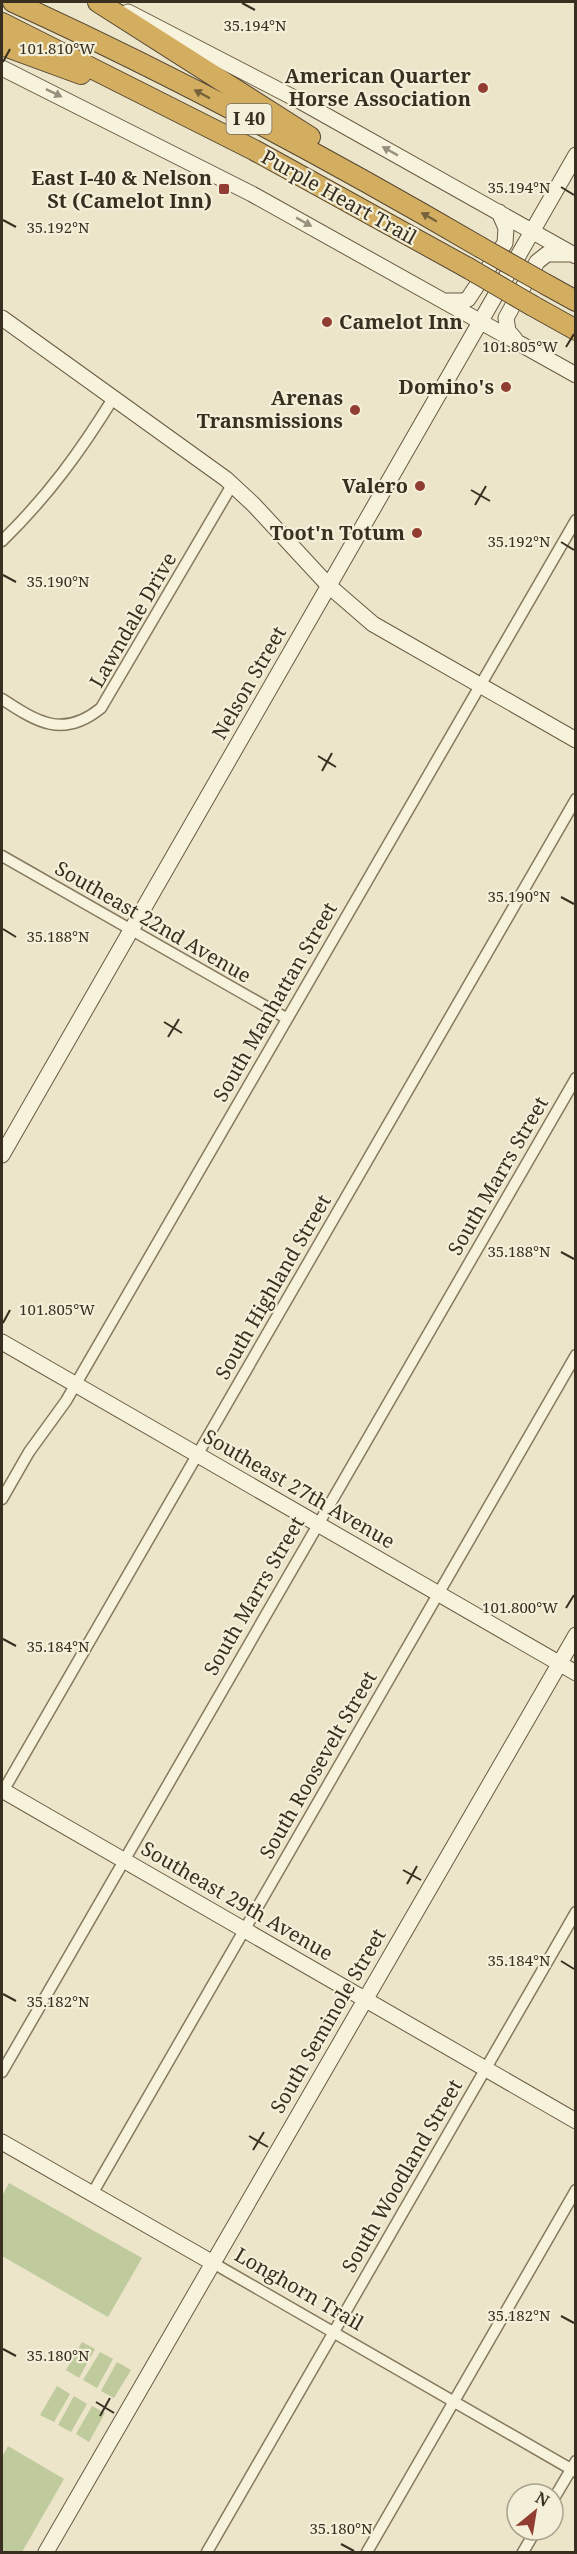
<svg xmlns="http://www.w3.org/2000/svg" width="577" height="2554" font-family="'Noto Serif',serif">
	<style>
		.green { fill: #bfca9d }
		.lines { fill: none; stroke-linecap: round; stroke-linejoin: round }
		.street-casing { stroke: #87795e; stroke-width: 13 }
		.secondary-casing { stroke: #695a42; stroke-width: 17 }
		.highway-casing { stroke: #554732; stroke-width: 22 }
		.street { stroke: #f7f2dc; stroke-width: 10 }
		.secondary { stroke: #f7f2dc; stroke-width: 15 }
		.highway { stroke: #d4ae60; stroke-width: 20 }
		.highway-bridge-casing { stroke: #554732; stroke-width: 22; stroke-linecap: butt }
		.highway-bridge { stroke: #d4ae60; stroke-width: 20 }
		.oneway { fill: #98907e }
		.oneway2 { fill: #76623a }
		.ticks { fill: none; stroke: #382f21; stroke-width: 2 }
		.poi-dot { fill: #923d32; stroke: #f4efd8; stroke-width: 2 }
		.labels { text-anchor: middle; stroke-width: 4.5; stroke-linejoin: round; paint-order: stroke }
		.shield { fill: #f4efd8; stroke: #706958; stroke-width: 1.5 }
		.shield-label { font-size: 18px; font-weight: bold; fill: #382f21 }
		.poi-label { font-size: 20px; font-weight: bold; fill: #382f21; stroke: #f4efd8; text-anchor: end }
		.street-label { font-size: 20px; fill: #382f21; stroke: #f4efd8 }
		.ticks-label { font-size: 15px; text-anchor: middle; fill: #382f21; stroke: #f4efd8; stroke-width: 4.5; stroke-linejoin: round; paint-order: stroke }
	</style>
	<rect width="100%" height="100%" fill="#ece5c9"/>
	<path class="green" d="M9,2183L142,2258L108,2317L2,2256V2196Z
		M82,2342L95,2349L79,2378L66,2370Z
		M100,2352L113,2359L97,2388L83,2380Z
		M117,2362L131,2370L114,2398L101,2391Z
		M57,2386L70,2394L54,2422L40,2415Z
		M74,2396L87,2404L71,2432L58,2425Z
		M92,2406L105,2413L89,2442L76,2434Z
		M8,2446L64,2479L22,2552H2V2457Z"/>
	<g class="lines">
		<defs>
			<path id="street" d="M2,541C48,496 80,452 114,397
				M2,699C37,722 63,739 101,708L232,485
				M2,856L286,1018
				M2,1499L29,1452L66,1401L576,520
				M2,1793L576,799
				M2,2072L576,1078
				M92,2194L576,1355
				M213,2263L576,2472
				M553,2500L576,2461
				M207,2552L576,1912
				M367,2552L576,2190
				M523,2552L536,2530"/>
			<path id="secondary" d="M128,12L300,101L576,256
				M2,68L252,194L576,375
				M447,301H463L468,299L505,243L506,228L499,212
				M2,318L226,479L254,505L329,586L373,624L576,740
				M515,339L508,331L506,318L537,262L547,254H569
				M2,1155L576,155
				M2,1342L576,1673
				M2,1790L576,2121
				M2,2142L213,2263
				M46,2552L576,1635"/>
			<path id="highway" d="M13,2C173,75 328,158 480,247
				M98,2L310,137
				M2,23L254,150L468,268
				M2,45L81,74
				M547,285L576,301
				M533,306L576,330"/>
		</defs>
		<use href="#street" class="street-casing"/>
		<use href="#secondary" class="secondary-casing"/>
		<use href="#highway" class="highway-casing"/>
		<use href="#street" class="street"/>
		<use href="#secondary" class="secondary"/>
		<use href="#highway" class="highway"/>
		<defs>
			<path id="highway-bridge" d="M480,247L547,285
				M468,268L533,306"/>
		</defs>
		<use href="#highway-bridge" class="highway-bridge-casing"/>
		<use href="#highway-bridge" class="highway-bridge"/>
	</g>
	<defs><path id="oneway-solid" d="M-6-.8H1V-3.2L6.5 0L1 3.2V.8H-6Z" transform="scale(1.5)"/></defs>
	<g class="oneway">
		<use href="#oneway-solid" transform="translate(54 93) rotate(26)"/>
		<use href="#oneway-solid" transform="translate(390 151) rotate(-151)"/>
		<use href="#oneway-solid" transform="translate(304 222) rotate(29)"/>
	</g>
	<g class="oneway2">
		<use href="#oneway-solid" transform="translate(202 94) rotate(-152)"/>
		<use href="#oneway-solid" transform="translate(429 217) rotate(-150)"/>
	</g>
	<path class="ticks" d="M242,3L255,10M3,62L10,49M561,187L574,195M3,220L16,227M566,347L574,334M471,490L490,501M475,505L486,486M561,542L574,550M3,575L16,582M318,756L336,767M322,771L332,753M561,897L574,904M3,929L16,937M164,1022L182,1033M168,1037L179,1019M561,1252L574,1259M3,1323L10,1310M566,1608L574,1595M3,1639L16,1646M403,1870L421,1880M407,1884L417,1866M561,1961L574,1969M3,1994L16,2001M249,2136L268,2147M253,2150L264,2132M561,2316L574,2323M3,2349L16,2356M96,2402L114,2413M100,2416L110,2398M341,2544L354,2551"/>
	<g class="poi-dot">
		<circle cx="483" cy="88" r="6"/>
		<rect x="218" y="183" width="12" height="12" rx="3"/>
		<circle cx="327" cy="322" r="6"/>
		<circle cx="506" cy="387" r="6"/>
		<circle cx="355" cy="410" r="6"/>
		<circle cx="420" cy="486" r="6"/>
		<circle cx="417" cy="533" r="6"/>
	</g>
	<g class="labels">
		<rect class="shield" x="226.5" y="104" width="45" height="30" rx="4.5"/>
		<g class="shield-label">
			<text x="249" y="125">I 40</text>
		</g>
		<g class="poi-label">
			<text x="471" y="83">American Quarter<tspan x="471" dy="23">Horse Association</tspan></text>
			<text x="212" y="185">East I-40 &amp; Nelson<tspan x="212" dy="23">St (Camelot Inn)</tspan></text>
			<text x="339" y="329" text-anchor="start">Camelot Inn</text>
			<text x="494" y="394">Domino's</text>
			<text x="343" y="405">Arenas<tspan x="343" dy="23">Transmissions</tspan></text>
			<text x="408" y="493">Valero</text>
			<text x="405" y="540">Toot'n Totum</text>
		</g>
		<g class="street-label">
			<text transform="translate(339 197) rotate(29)" y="7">Purple Heart Trail</text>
			<text transform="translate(133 620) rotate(-60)" y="7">Lawndale Drive</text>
			<text transform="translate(249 683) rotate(-60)" y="7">Nelson Street</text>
			<text transform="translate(153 922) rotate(30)" y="7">Southeast 22nd Avenue</text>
			<text transform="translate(275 1002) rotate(-60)" y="7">South Manhattan Street</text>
			<text transform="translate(498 1176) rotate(-60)" y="7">South Marrs Street</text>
			<text transform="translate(273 1287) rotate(-60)" y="7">South Highland Street</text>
			<text transform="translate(299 1489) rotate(30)" y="7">Southeast 27th Avenue</text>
			<text transform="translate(254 1596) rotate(-60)" y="7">South Marrs Street</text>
			<text transform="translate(318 1765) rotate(-60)" y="7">South Roosevelt Street</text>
			<text transform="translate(237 1901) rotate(30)" y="7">Southeast 29th Avenue</text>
			<text transform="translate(328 2021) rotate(-60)" y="7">South Seminole Street</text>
			<text transform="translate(402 2176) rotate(-60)" y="7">South Woodland Street</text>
			<text transform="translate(299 2289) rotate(30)" y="7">Longhorn Trail</text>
		</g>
	</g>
	<g class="ticks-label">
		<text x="255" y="31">35.194°N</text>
		<text x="57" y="54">101.810°W</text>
		<text x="519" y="193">35.194°N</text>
		<text x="58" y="233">35.192°N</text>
		<text x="520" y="352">101.805°W</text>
		<text x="519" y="547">35.192°N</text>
		<text x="58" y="587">35.190°N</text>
		<text x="519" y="902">35.190°N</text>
		<text x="58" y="942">35.188°N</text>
		<text x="519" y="1257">35.188°N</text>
		<text x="57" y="1315">101.805°W</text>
		<text x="520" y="1613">101.800°W</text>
		<text x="58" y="1652">35.184°N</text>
		<text x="519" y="1966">35.184°N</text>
		<text x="58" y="2007">35.182°N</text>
		<text x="519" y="2321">35.182°N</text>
		<text x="58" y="2361">35.180°N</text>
		<text x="341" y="2534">35.180°N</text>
	</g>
	<rect width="577" height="2554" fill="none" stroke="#382f21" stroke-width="6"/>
	<g transform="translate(535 2512) rotate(30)"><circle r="28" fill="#f4efd8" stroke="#a9a28f" stroke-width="1.5"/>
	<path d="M0-4.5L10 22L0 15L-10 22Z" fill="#923d32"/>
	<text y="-9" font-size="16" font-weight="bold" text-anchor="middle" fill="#382f21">N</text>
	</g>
</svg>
